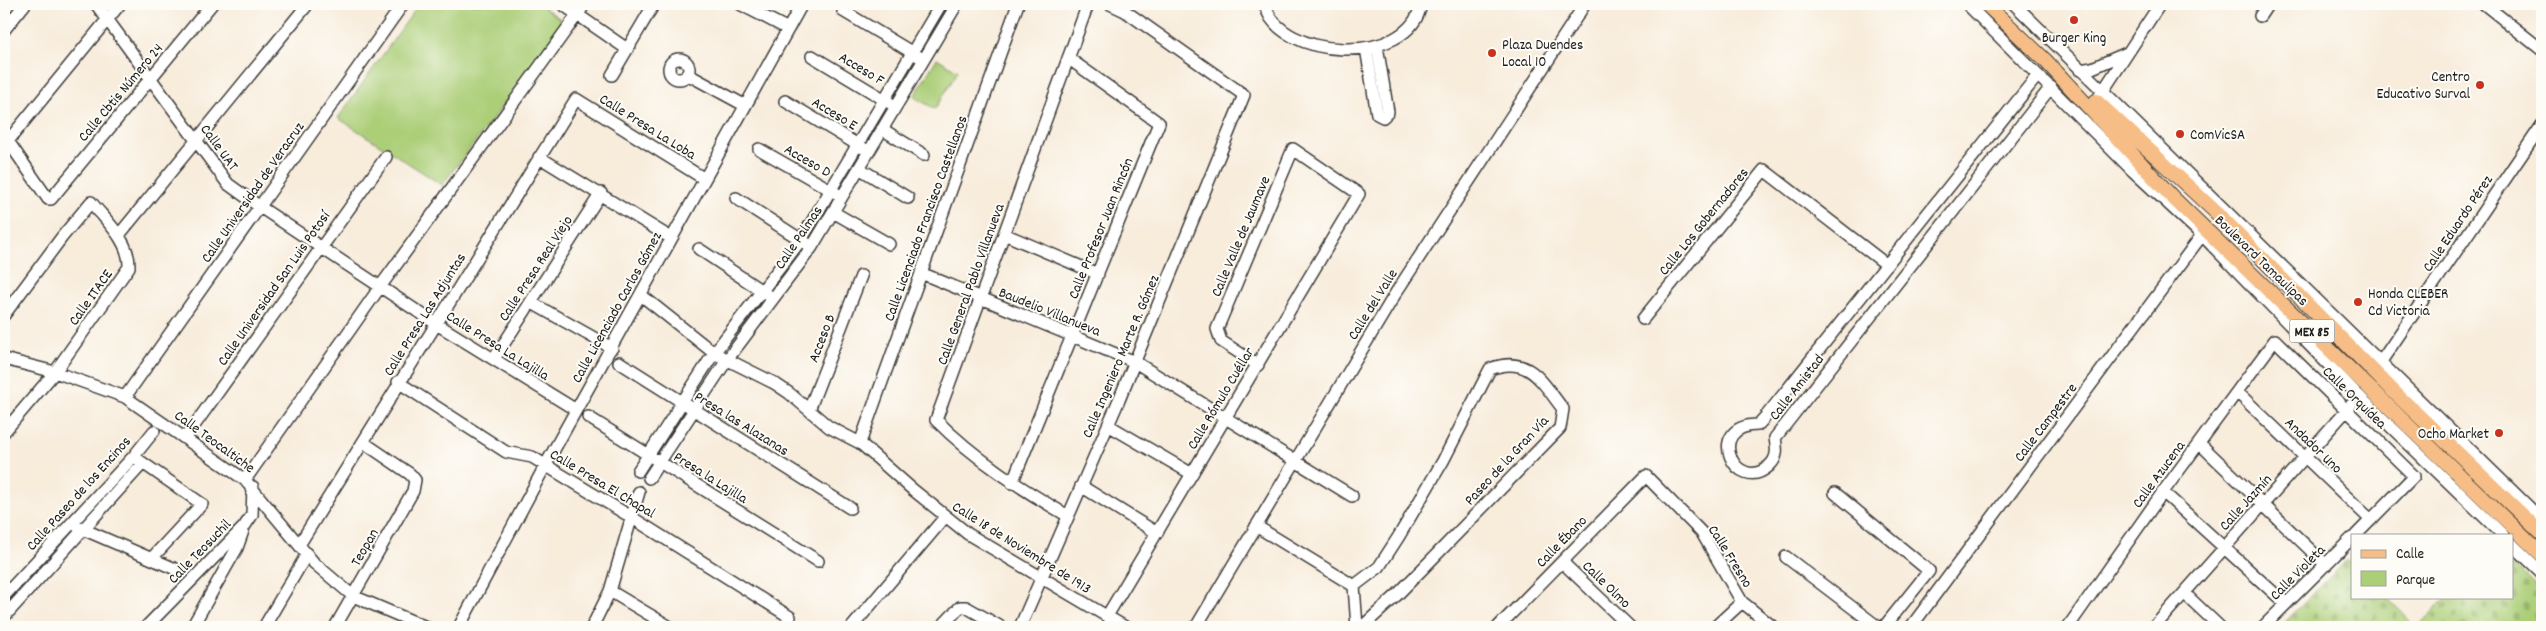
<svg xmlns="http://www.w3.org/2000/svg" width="2546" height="631" font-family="Dekko,sans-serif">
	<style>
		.cemetery { fill: url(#cemetery-stones); stroke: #64754a }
		.park { fill: #abce77; stroke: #64754a }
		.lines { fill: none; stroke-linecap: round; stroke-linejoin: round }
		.minor-casing { stroke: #3d3b39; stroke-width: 14 }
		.major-casing { stroke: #3d3b39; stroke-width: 16 }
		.minor { stroke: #fff; stroke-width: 11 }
		.major { stroke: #f6be86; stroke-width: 14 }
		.poi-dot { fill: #c8321e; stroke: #fdfcf7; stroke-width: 2 }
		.labels { text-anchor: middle; stroke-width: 4; stroke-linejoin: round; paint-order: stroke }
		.shield { fill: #fdfcf7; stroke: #605f5e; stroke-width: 1 }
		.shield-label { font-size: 14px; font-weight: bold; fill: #1c1c1c }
		.poi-label { font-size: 15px; fill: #1c1c1c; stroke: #fdfcf7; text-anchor: start }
		.street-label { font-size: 15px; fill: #1c1c1c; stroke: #fdfcf7 }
	</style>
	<defs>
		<pattern id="cemetery-stones" width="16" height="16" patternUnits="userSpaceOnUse" patternTransform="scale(1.25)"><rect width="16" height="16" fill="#abce77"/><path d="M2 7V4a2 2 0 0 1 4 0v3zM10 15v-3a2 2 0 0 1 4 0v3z" fill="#93b066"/></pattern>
	</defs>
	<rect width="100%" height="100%" fill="#fdfcf7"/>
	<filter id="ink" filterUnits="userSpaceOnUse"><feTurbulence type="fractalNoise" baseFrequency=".02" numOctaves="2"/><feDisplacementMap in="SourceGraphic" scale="10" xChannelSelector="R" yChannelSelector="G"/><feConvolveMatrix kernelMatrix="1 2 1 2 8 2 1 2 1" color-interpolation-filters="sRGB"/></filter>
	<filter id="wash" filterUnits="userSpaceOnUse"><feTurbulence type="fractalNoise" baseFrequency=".0096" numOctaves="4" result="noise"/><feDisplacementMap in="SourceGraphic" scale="20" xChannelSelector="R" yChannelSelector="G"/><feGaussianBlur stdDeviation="1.12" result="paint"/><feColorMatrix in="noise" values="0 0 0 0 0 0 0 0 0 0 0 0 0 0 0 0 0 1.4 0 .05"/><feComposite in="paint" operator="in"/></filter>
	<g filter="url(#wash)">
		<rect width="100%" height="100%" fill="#f8ecdb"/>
		<path class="cemetery" d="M2347,560L2352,564V597H2386L2417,627L2447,597H2512V563L2542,592V627H2280Z"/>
		<path class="park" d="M419,4H539L566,23L442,185L338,118Z
			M937,58L958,71L935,109L914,97Z"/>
	</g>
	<g filter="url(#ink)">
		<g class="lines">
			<defs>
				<path id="minor" d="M96,4L228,184L260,207L435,323L576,410
					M120,4L8,141L48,199H51L212,4
					M562,4L627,49
					M740,4L788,29
					M1265,4C1277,60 1410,68 1421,4
					M1967,4L2133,171L2202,235L2359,396L2503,535
					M2014,4L2542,520
					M2484,4L2542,50
					M843,11L918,56
					M2260,16L2268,4
					M4,30L25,4
					M1366,48L1377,114L1383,117L1388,112L1377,46
					M812,56L890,103
					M669 69a10 10 0 1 1 20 0a10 10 0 1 1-20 0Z
					M2080,70L2092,68L2127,53
					M687,74L744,105
					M612,75L654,4
					M2038,75L1767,415L1758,425C1703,425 1736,496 1769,466C1778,458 1777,449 1775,438L2051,87
					M2099,97L2160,4
					M785,101L863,148
					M882,129L924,155
					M759,149L836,193
					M539,157L671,238
					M859,168L908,198
					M736,198L806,243
					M833,212L889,244
					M1004,234L1098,274
					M119,235L308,4
					M699,249L768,295
					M921,273L1135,362L1352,496
					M641,295L714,353L774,383L789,393L829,427L860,443L912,489L968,534L1125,627
					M532,303L612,348
					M4,315L62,237L91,202C106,221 130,241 129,267L55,372L4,432
					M1643,319L1764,170L1887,265
					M4,359L55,372L125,397L245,480L314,563L353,596L426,627
					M494,359L601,193
					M619,362L850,508
					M2380,363L2542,125
					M398,382L506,452L532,457L631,517L790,617
					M2237,392L2371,520
					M125,397L403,4
					M809,410L861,276
					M588,417L818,561
					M1108,425L1192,474
					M186,437L386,157
					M860,443L1018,4
					M2199,443L2326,565
					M137,459L202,504L152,558
					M638,471L714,353L801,240L941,4
					M649,478L727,360L812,247L957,4
					M245,480L380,287L585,4
					M1012,483L1159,123L1068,58
					M1081,486L1157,533
					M2163,492L2286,604
					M1835,493L1929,571L1884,627
					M1068,516C1020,488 975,459 936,420L1088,4
					M1256,526L1354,586L1357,627
					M78,527L180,571
					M2512,544L2542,573
					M299,545L576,99L703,178
					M1786,557L1878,627
					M1562,562L1630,627
					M1354,586L1379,567L1399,536L1443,461L1490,369C1529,354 1542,382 1563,409L1560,428L1397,595L1362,627
					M610,591L670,627
					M2184,593L2220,627
					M4,596L134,456L154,431
					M1107,616L1359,194L1293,149L1217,329L1221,341L1258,365
					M4,617L143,463
					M146,627L244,527L252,515L253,487
					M192,627L237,548L243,531
					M264,627L307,554
					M335,627L413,491L415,480L410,474L363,442
					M459,627L545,466L802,4
					M592,627L610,591L639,492
					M852,627L945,517
					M941,627L960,607H966L1001,627
					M1020,627L1119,400L1244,95L1125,11L1110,4
					M1196,627L1397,291L1585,4
					M1498,627L1646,476L1702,533L1742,602L1773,627
					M1715,627L1742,602
					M1911,627L2202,235
					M2068,627L2163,492L2275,340L2414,476L2356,535
					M2154,627L2351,405
					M2263,627L2352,538"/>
				<path id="major" d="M1986,4L2045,60L2172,197L2542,555
					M2096,101L2219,215L2393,391L2542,534"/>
			</defs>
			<use href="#minor" class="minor-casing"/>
			<use href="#major" class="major-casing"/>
			<use href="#minor" class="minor"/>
			<use href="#major" class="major"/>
		</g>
	</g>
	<g class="poi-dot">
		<circle cx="2074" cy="20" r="5"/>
		<circle cx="1492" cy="53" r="5"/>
		<circle cx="2480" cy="85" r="5"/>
		<circle cx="2180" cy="134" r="5"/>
		<circle cx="2358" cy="302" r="5"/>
		<circle cx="2499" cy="433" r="5"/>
	</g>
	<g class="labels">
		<rect class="shield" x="2289.5" y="319.5" width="45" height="23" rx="4"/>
		<g class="shield-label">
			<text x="2312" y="336">MEX 85</text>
		</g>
		<g class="poi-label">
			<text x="2074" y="42" text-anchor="middle">Burger King</text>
			<text x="1502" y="49">Plaza Duendes<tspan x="1502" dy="17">Local 10</tspan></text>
			<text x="2470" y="81" text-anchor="end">Centro<tspan x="2470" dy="17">Educativo Surval</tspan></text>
			<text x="2190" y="139">ComVicSA</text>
			<text x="2368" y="298">Honda CLEBER<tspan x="2368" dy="17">Cd Victoria</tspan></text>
			<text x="2489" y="438" text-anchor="end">Ocho Market</text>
		</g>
		<g class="street-label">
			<text transform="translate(862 68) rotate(31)" y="5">Acceso F</text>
			<text transform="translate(120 92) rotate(-50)" y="5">Calle Cbtis Número 24</text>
			<text transform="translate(835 113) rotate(31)" y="5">Acceso E</text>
			<text transform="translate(648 126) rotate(32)" y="5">Calle Presa La Loba</text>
			<text transform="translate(220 147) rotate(54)" y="5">Calle UAT</text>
			<text transform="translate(808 160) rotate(30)" y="5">Acceso D</text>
			<text transform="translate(252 192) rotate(-55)" y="5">Calle Universidad de Veracruz</text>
			<text transform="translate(925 218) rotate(-70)" y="5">Calle Licenciado Francisco Castellanos</text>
			<text transform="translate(1703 221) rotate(-51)" y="5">Calle Los Gobernadores</text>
			<text transform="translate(2457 223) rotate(-56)" y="5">Calle Eduardo Pérez</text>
			<text transform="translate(1100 228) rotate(-68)" y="5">Calle Profesor Juan Rincón</text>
			<text transform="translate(1240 236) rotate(-67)" y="5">Calle Valle de Jaumave</text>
			<text transform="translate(798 237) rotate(-56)" y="5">Calle Palmas</text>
			<text transform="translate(2262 260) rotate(44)" y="5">Boulevard Tamaulipas</text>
			<text transform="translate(535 268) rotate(-57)" y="5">Calle Presa Real Viejo</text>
			<text transform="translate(970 284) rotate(-70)" y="5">Calle General Pablo Villanueva</text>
			<text transform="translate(273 288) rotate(-55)" y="5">Calle Universidad San Luis Potosí</text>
			<text transform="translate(90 297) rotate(-55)" y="5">Calle ITACE</text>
			<text transform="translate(1372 304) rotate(-58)" y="5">Calle del Valle</text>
			<text transform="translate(616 307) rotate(-61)" y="5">Calle Licenciado Carlos Gómez</text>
			<text transform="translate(1050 311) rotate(22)" y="5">Baudelio Villanueva</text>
			<text transform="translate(424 314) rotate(-58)" y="5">Calle Presa Las Adjuntas</text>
			<text transform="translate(821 338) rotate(-69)" y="5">Acceso B</text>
			<text transform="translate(498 345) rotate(32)" y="5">Calle Presa La Lajilla</text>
			<text transform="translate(1120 356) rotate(-67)" y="5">Calle Ingeniero Marte R. Gómez</text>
			<text transform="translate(1796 387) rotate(-52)" y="5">Calle Amistad</text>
			<text transform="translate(2355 397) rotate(44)" y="5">Calle Orquídea</text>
			<text transform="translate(1220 398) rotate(-59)" y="5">Calle Rómulo Cuéllar</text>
			<text transform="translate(2045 422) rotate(-53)" y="5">Calle Campestre</text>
			<text transform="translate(742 423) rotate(32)" y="5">Presa las Alazanas</text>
			<text transform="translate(215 441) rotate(36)" y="5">Calle Teocaltiche</text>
			<text transform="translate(2314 445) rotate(44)" y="5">Andador Uno</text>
			<text transform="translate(1506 460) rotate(-47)" y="5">Paseo de la Gran Vía</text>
			<text transform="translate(2158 474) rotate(-54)" y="5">Calle Azucena</text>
			<text transform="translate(711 477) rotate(32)" y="5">Presa la Lajilla</text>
			<text transform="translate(603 483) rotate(31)" y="5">Calle Presa El Chapal</text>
			<text transform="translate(78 493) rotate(-48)" y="5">Calle Paseo de los Encinos</text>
			<text transform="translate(2245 502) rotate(-48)" y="5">Calle Jazmín</text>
			<text transform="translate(1561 541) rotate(-46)" y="5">Calle Ébano</text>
			<text transform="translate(364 547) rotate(-60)" y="5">Teopan</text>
			<text transform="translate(1022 547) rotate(32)" y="5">Calle 18 de Noviembre de 1913</text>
			<text transform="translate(199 551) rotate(-46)" y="5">Calle Teosuchil</text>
			<text transform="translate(1731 556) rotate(58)" y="5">Calle Fresno</text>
			<text transform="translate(2297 572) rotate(-45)" y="5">Calle Violeta</text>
			<text transform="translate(1607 584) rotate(44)" y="5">Calle Olmo</text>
		</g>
	</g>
	<rect width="2546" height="631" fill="none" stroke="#fdfcf7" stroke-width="20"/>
	<rect x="2351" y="534" width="162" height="65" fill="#fdfcf7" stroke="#a3a29f"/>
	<rect x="2361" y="550" width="25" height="8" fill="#f6be86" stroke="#a3a29f"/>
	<text x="2396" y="558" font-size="15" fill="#1c1c1c">Calle</text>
	<rect x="2361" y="571" width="25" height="15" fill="#abce77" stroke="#a3a29f"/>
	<text x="2396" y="584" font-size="15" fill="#1c1c1c">Parque</text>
</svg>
